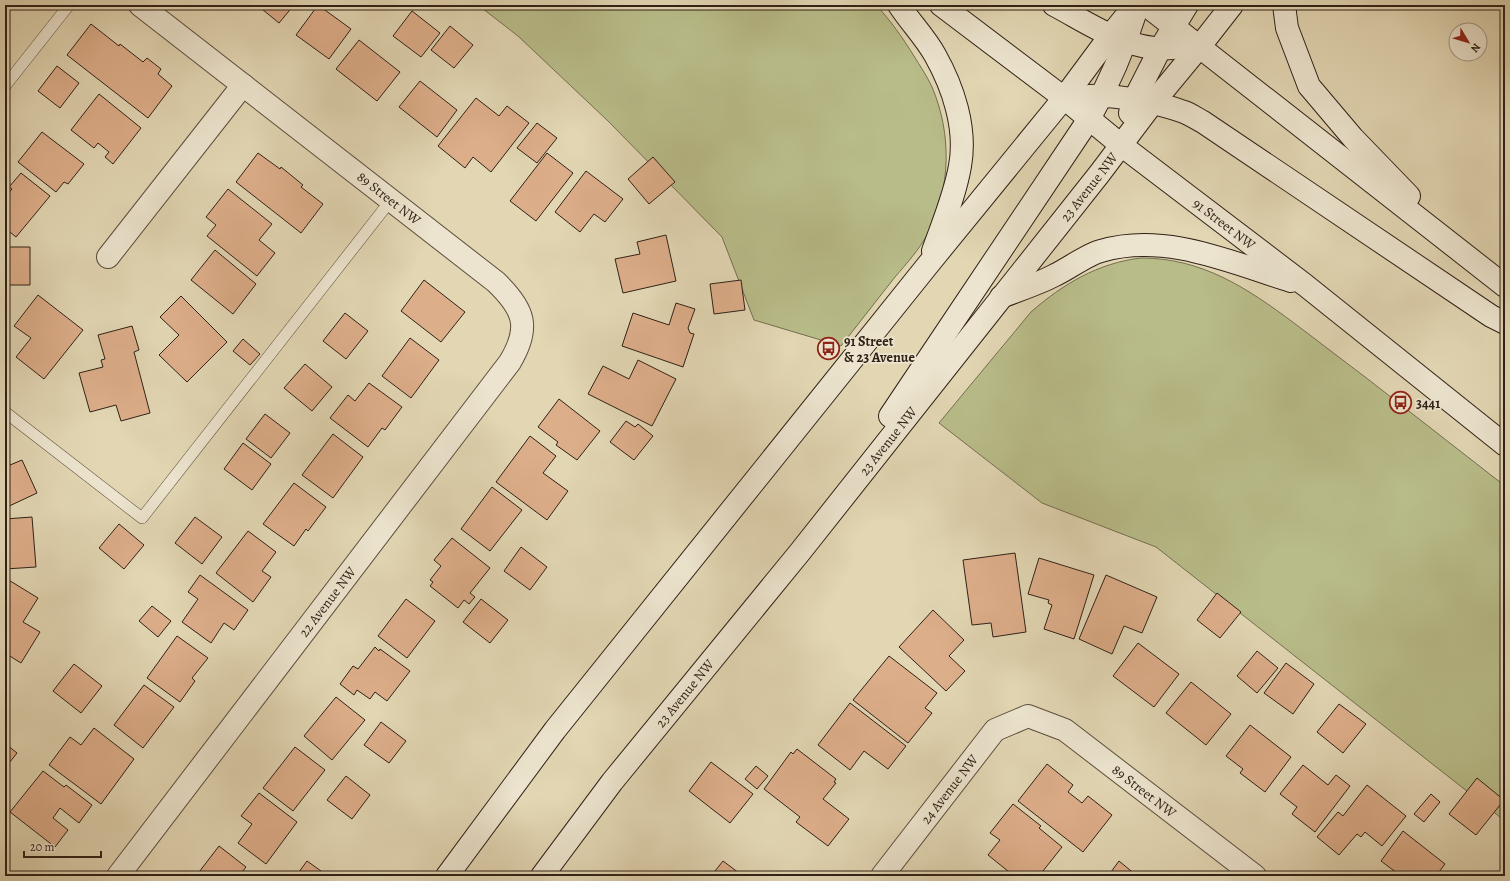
<svg xmlns="http://www.w3.org/2000/svg" width="1510" height="881" font-family="Alegreya,serif">
	<style>
		.green { fill: #b8bc89; stroke: #746e50 }
		.building { fill: #ddae8a; stroke: #302117 }
		.lines { fill: none; stroke-linecap: round; stroke-linejoin: round }
		.lane-casing { stroke: #5c4e3e; stroke-width: 12 }
		.street-casing { stroke: #5c4e3e; stroke-width: 24 }
		.secondary-casing { stroke: #302117; stroke-width: 24 }
		.lane { stroke: #ece4ce; stroke-width: 11 }
		.street { stroke: #ece4ce; stroke-width: 22 }
		.secondary { stroke: #ece4ce; stroke-width: 22 }
		.labels { text-anchor: middle; stroke-width: 3.5; stroke-linejoin: round; paint-order: stroke }
		.street-label { font-size: 14px; fill: #302117; stroke: #ece4ce }
		.poi-label { font-size: 14px; font-weight: bold; fill: #302117; stroke: #ece4ce; text-anchor: start }
	</style>
	<rect width="100%" height="100%" fill="#e2d6b3"/>
	<filter id="stains"><feTurbulence type="fractalNoise" baseFrequency=".005" numOctaves="4"/><feColorMatrix values="0 0 0 0 .2 0 0 0 0 .09 0 0 0 0 .02 0 0 0 .5 -.17"/></filter>
	<radialGradient id="worn" r=".72"><stop offset=".6" stop-color="#630" stop-opacity="0"/><stop offset="1" stop-color="#630" stop-opacity=".3"/></radialGradient>
	<path class="green" d="M478,5H876C891,21 902,37 914,56C920,66 927,76 932,87C952,134 951,188 928,233C919,250 907,263 895,277C877,300 859,323 841,346L754,320L722,237L608,121L518,36Z
		M1141,258C1202,258 1247,288 1294,323C1319,342 1344,361 1369,380C1414,415 1460,451 1505,486V821L1156,547L1042,503L939,423L1031,312C1063,284 1098,263 1141,258Z"/>
	<path class="building" d="M257,5H294L279,23Z
		M318,5L351,29L329,59L296,35Z
		M412,11L440,33L421,57L393,36Z
		M91,24L119,46L120,44L143,62L147,58L161,69L158,74L172,86L148,118L67,55Z
		M450,26L473,45L454,68L431,50Z
		M359,40L400,72L377,101L336,69Z
		M57,66L79,83L60,108L38,91Z
		M420,81L457,110L437,137L399,107Z
		M99,94L141,128L113,164L105,157L109,152L98,143L94,148L71,130Z
		M476,98L499,116L507,106L529,123L491,172L473,157L465,168L438,146Z
		M537,123L557,138L537,163L517,148Z
		M42,132L84,164L68,184L64,182L56,192L18,162Z
		M258,153L280,169L281,167L303,185L301,187L323,204L301,233L236,182Z
		M547,153L573,173L536,221L510,201Z
		M653,157L675,182L649,204L628,179Z
		M586,171L623,199L605,222L594,214L580,232L555,212Z
		M21,173L50,196L16,237L5,228V197L12,189L9,187Z
		M228,189L272,224L259,240L275,253L257,276L207,236L216,225L206,217Z
		M666,235L676,281L623,293L615,259L640,254L637,242Z
		M5,247H30V285H5Z
		M215,250L256,284L233,314L191,280Z
		M424,280L465,312L441,342L401,311Z
		M741,280L745,310L714,314L710,284Z
		M38,295L83,330L44,379L16,357L31,338L14,326Z
		M181,296L227,342L187,382L159,355L179,335L160,317Z
		M676,303L695,309L688,328L690,333L694,334L683,367L622,346L633,313L669,325Z
		M345,313L368,331L346,359L323,341Z
		M132,326L139,350L134,352L150,413L121,421L116,405L90,412L79,373L103,367L101,360L105,359L98,335Z
		M410,338L439,360L411,398L382,376Z
		M243,339L260,354L250,365L233,351Z
		M638,360L676,379L652,426L588,394L603,366L629,379Z
		M305,364L332,387L312,411L284,388Z
		M369,383L402,407L385,430L382,428L368,447L330,418L348,395L355,401Z
		M559,399L600,431L577,460L556,445L558,442L538,427Z
		M265,414L290,433L271,458L246,439Z
		M626,421L635,427L638,424L653,436L634,460L610,442Z
		M333,434L363,457L333,498L302,475Z
		M530,436L556,456L543,473L568,491L547,520L496,482Z
		M243,443L271,464L252,490L224,469Z
		M5,455L10,465L22,460L37,493L5,508Z
		M294,483L326,507L308,531L306,529L294,546L263,524Z
		M492,487L522,510L490,551L461,529Z
		M32,517L36,567L5,569V519Z
		M195,517L222,537L202,564L175,543Z
		M119,524L144,545L124,569L99,548Z
		M248,531L276,552L262,571L271,577L253,602L216,573Z
		M452,538L490,568L470,593L475,597L469,604L464,600L458,608L430,586L433,582L430,580L441,566L434,560Z
		M521,547L547,567L530,590L504,571Z
		M1015,553L1026,632L993,637L991,623L972,625L963,560Z
		M1039,558L1094,575L1074,639L1044,629L1052,605L1048,603L1049,600L1028,594Z
		M200,575L248,610L234,630L224,623L211,643L182,622L198,599L188,592Z
		M1106,575L1157,597L1142,633L1124,626L1112,654L1079,639Z
		M7,579L38,598L23,622L40,632L21,663L5,653V582Z
		M1217,593L1241,612L1220,638L1197,620Z
		M406,599L435,621L407,658L378,636Z
		M481,599L508,620L490,643L463,622Z
		M152,606L171,621L158,637L139,621Z
		M933,610L964,640L949,656L965,671L946,691L899,647Z
		M177,636L208,658L192,678L195,681L180,702L147,678Z
		M1138,643L1179,674L1154,707L1113,676Z
		M375,647L379,651L380,649L410,671L387,701L375,692L370,699L357,690L354,695L340,684L353,666L358,669Z
		M1257,651L1278,668L1257,693L1237,676Z
		M889,656L937,693L925,708L932,713L908,743L853,700Z
		M1286,663L1314,684L1293,714L1264,693Z
		M74,664L102,686L81,713L53,691Z
		M1191,682L1231,714L1206,745L1166,713Z
		M144,685L174,707L143,748L114,725Z
		M336,697L365,720L332,760L304,736Z
		M850,703L906,746L888,769L864,751L850,770L818,745Z
		M1339,704L1366,724L1343,753L1317,732Z
		M381,722L406,741L389,763L364,745Z
		M1250,725L1291,757L1265,792L1240,773L1243,769L1226,756Z
		M94,728L134,759L101,804L49,765L70,737L81,745Z
		M7,745L17,753L6,767L5,766V748Z
		M295,747L325,770L293,811L263,788Z
		M797,749L836,779L834,782L836,783L823,799L849,819L828,846L796,822L800,817L764,789L791,752L793,754Z
		M711,762L753,794L730,823L689,791Z
		M1047,764L1073,785L1068,792L1082,803L1088,796L1112,815L1083,852L1018,801Z
		M1303,765L1328,785L1336,775L1350,786L1315,832L1292,814L1297,807L1280,794Z
		M756,766L768,776L757,789L745,779Z
		M43,771L64,787L66,785L92,805L79,823L60,808L53,818L68,830L55,847L10,812Z
		M346,776L370,795L352,819L327,800Z
		M1477,778L1504,800L1476,835L1449,814Z
		M1367,785L1406,816L1382,846L1365,832L1361,837L1357,834L1339,855L1317,837L1338,812L1343,816Z
		M259,793L297,822L266,864L238,843L252,824L241,816Z
		M1431,794L1440,802L1424,822L1414,814Z
		M1013,804L1041,826L1039,828L1062,847L1039,876H1014L988,855L1000,840L990,833Z
		M1403,831L1445,864L1436,876H1401L1381,861Z
		M219,846L246,867L239,876H196Z
		M307,861L328,876H296Z
		M723,861L743,876H711Z
		M1119,861L1136,875L1135,876H1108Z"/>
	<g class="lines">
		<defs>
			<path id="lane" d="M5,86L69,5
				M5,412L142,518L391,200"/>
			<g id="street">
				<path d="M108,257L243,85"/>
				<path id="s1" d="M118,876L510,362C531,327 524,309 496,282L140,5"/>
				<path id="s2" d="M882,876L995,730L1028,716L1065,730L1255,876"/>
			</g>
			<g id="secondary">
				<path d="M899,5C910,22 925,37 935,55C953,87 967,128 960,166C955,195 943,223 933,251"/>
				<path id="s3" d="M941,5L1064,98L1121,145L1305,285L1505,445"/>
				<path d="M1054,5C1092,25 1128,52 1173,48"/>
				<path d="M1146,5L1505,286"/>
				<path d="M1284,5L1287,28L1309,86L1353,138L1409,196"/>
				<path d="M1089,96C1114,94 1160,103 1184,112C1190,114 1197,119 1203,122L1491,316L1505,323"/>
				<path d="M1130,113L1134,100L1160,49L1187,5"/>
				<path d="M1001,297C1019,290 1038,284 1055,275C1068,269 1088,254 1101,251C1164,232 1230,262 1291,281"/>
				<path d="M890,416L1089,119C1109,84 1124,49 1136,11"/>
				<path d="M447,876L555,730L927,266L1064,98L1110,36L1135,5"/>
				<path id="s4" d="M542,876L612,782L800,552L1100,173L1152,104L1200,46L1232,5"/>
			</g>
		</defs>
		<use href="#lane" class="lane-casing"/>
		<use href="#street" class="street-casing"/>
		<use href="#secondary" class="secondary-casing"/>
		<use href="#lane" class="lane"/>
		<use href="#street" class="street"/>
		<use href="#secondary" class="secondary"/>
	</g>
	<defs>
		<symbol id="bus-ring" viewBox="-11 -11 22 22"><circle r="9.5" fill="#ece4ce" stroke="#8f2418" stroke-width="1.5"/><path d="M-5-6H5V4H4V6H2V4H-2V6H-4V4H-5ZM-3.5-4V0h7V-4ZM-3.5 1.2v1.5H-2V1.2ZM2 1.2v1.5H3.5V1.2Z" fill="#8f2418"/></symbol>
	</defs>
	<g fill-rule="evenodd">
		<use href="#bus-ring" x="816" y="336" width="25" height="25"/>
		<use href="#bus-ring" x="1388" y="390" width="25" height="25"/>
	</g>
	<g class="labels">
		<g class="street-label">
			<text dy="5" stroke="none"><textPath href="#s4" startOffset="880">23 Avenue NW</textPath></text>
			<text transform="translate(389 198) rotate(38)" y="5">89 Street NW</text>
			<text dy="5" stroke="none"><textPath href="#s3" startOffset="358">91 Street NW</textPath></text>
			<text dy="5" stroke="none"><textPath href="#s4" startOffset="556">23 Avenue NW</textPath></text>
			<text dy="5" stroke="none"><textPath href="#s1" startOffset="345">22 Avenue NW</textPath></text>
			<text dy="5" stroke="none"><textPath href="#s4" startOffset="232">23 Avenue NW</textPath></text>
			<text dy="5" stroke="none"><textPath href="#s2" startOffset="110">24 Avenue NW</textPath></text>
			<text dy="5" stroke="none"><textPath href="#s2" startOffset="360">89 Street NW</textPath></text>
		</g>
		<g class="poi-label">
			<text x="844" y="346">91 Street<tspan x="844" dy="16">&amp; 23 Avenue</tspan></text>
			<text x="1416" y="408">3441</text>
		</g>
	</g>
	<rect width="1510" height="881" fill="none" stroke="#e2d6b3" stroke-width="20"/>
	<rect x="6" y="6" width="1498" height="869" fill="none" stroke="#302117" stroke-width="2"/>
	<rect x="10" y="10" width="1490" height="861" fill="none" stroke="#302117"/>
	<g transform="translate(1468 42) rotate(128)"><circle r="19" fill="#ece4ce" stroke="#a19685"/>
	<path d="M0-3L7 15L0 10L-7 15Z" fill="#8f2418"/>
	<text y="-6" font-size="11" font-weight="bold" text-anchor="middle" fill="#302117">N</text>
	</g>
	<path d="M24 851v6h77v-6" fill="none" stroke="#302117" stroke-width="2"/>
	<text x="30" y="851" font-size="12" fill="#302117" stroke="#ece4ce" stroke-width="3" paint-order="stroke">20 m</text>
	<rect width="100%" height="100%" filter="url(#stains)"/>
	<rect width="100%" height="100%" fill="url(#worn)"/>
</svg>
